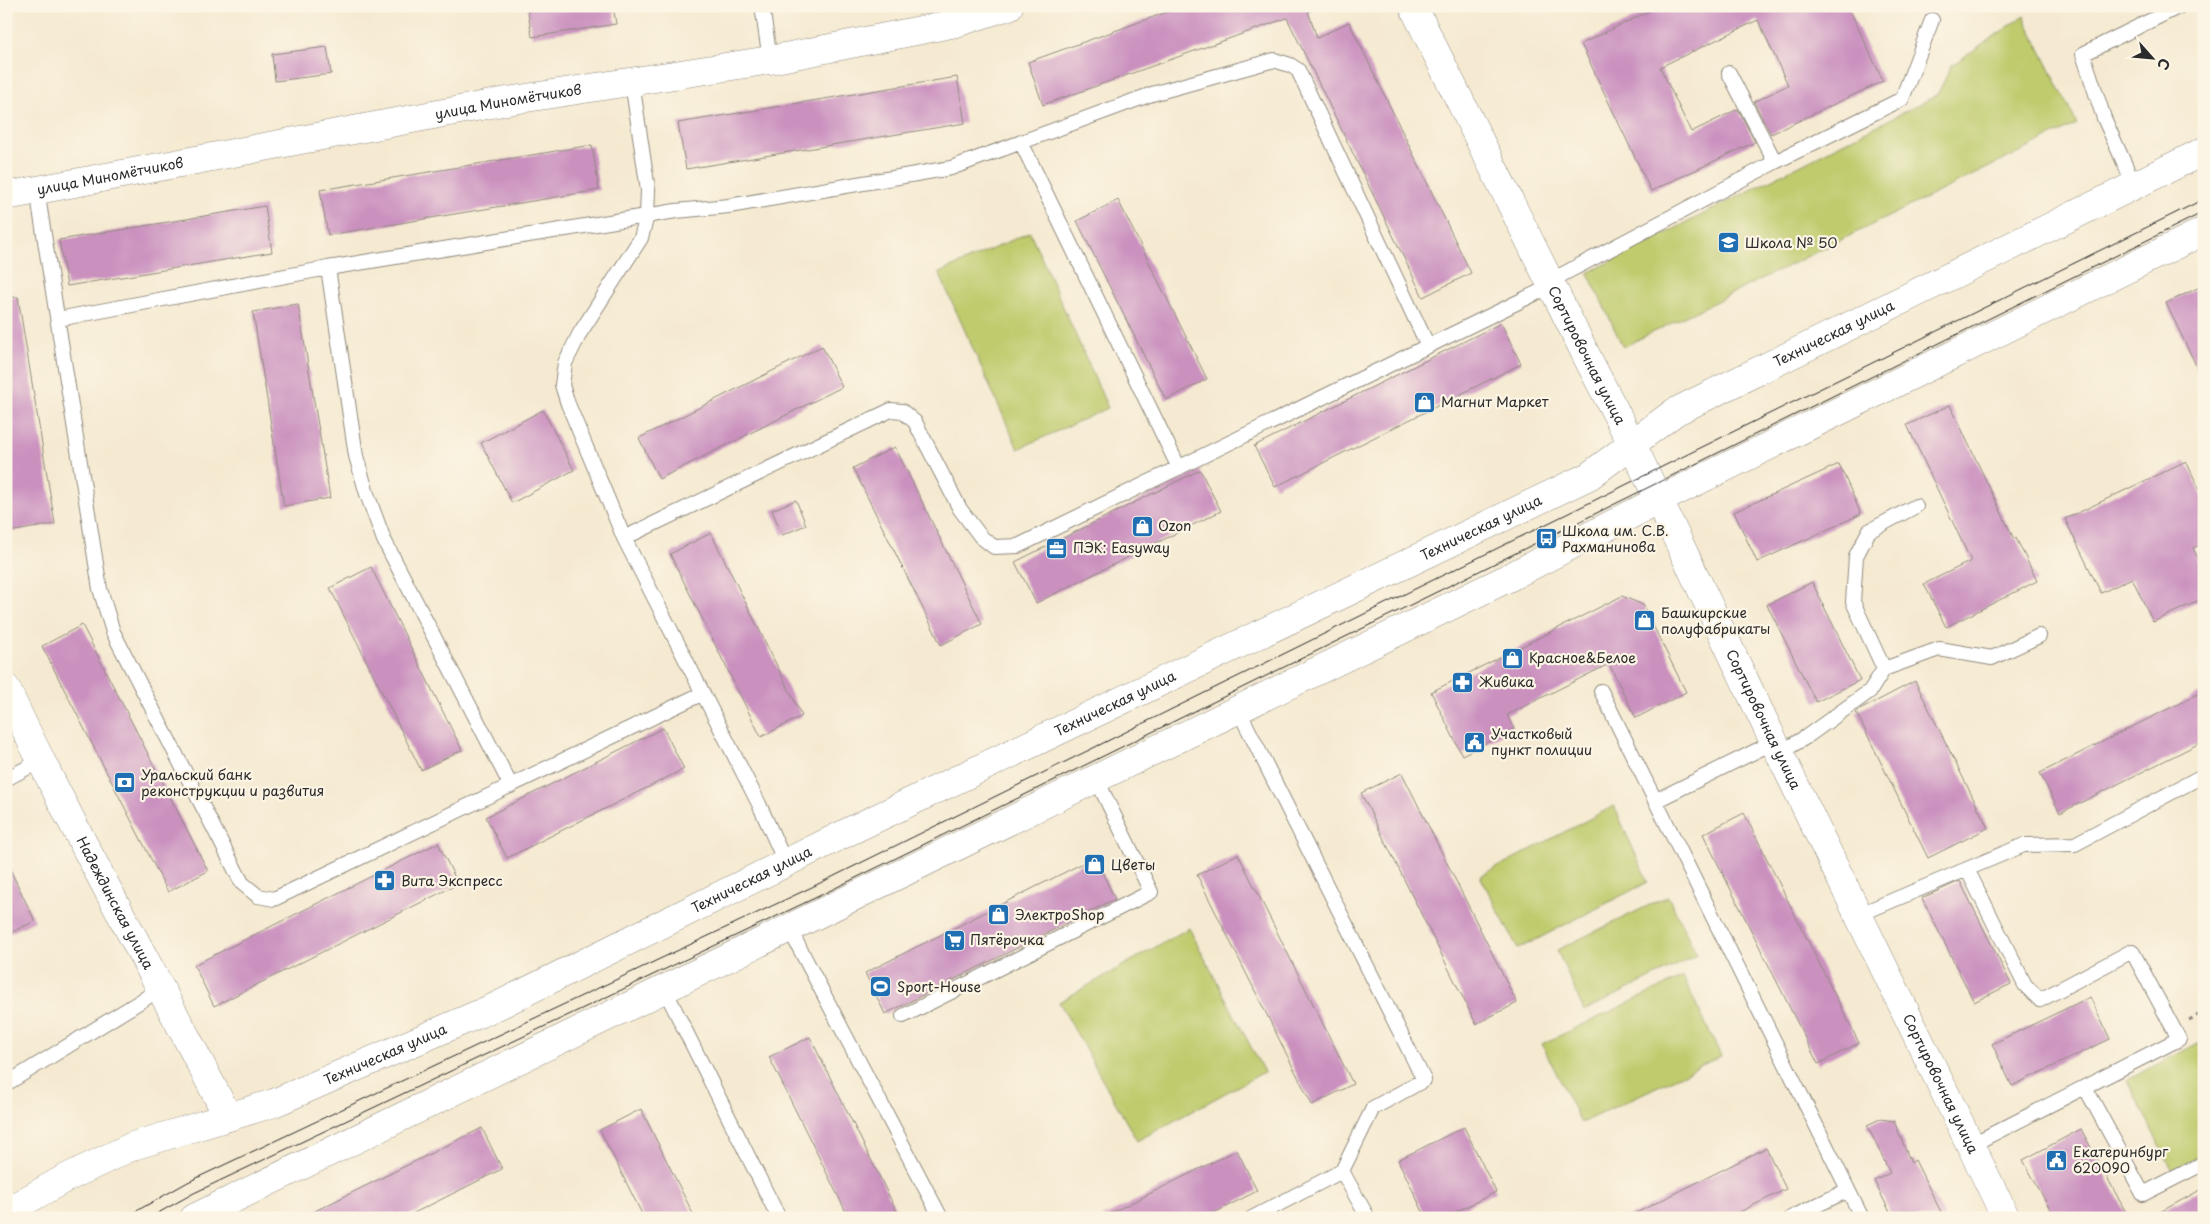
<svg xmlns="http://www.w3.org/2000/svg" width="2210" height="1224" font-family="'Playpen Sans',sans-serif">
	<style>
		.green { fill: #bfcb6d; stroke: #757b4c }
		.building { fill: #ca91bf }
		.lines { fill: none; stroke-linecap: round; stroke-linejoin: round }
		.service-casing { stroke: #908a7e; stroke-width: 16 }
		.minor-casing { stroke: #908a7e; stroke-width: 29 }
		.tertiary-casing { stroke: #908a7e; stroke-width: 29 }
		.secondary-casing { stroke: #908a7e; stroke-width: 29 }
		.path { stroke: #908a7e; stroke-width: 3; stroke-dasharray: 4 4; stroke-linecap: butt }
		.service { stroke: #fff; stroke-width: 14 }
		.minor { stroke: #fff; stroke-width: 28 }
		.tertiary { stroke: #fff; stroke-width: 28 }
		.secondary { stroke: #fff; stroke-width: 28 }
		.tram { stroke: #2b2b2b; stroke-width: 1 }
		.labels { text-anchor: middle; stroke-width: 4.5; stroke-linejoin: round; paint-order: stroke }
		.street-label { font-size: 14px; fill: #2b2b2b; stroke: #fcf5e5 }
		.poi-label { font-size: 14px; fill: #2b2b2b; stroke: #fcf5e5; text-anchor: start }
	</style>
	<rect width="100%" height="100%" fill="#fcf5e5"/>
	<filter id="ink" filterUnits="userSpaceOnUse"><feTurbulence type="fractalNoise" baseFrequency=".02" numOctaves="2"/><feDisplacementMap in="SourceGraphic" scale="10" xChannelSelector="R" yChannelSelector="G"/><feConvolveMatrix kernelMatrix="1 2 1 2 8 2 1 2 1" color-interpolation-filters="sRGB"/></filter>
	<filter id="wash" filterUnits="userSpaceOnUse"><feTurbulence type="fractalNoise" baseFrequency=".0096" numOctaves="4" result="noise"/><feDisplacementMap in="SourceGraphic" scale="20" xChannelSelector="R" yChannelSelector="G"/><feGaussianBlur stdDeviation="1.12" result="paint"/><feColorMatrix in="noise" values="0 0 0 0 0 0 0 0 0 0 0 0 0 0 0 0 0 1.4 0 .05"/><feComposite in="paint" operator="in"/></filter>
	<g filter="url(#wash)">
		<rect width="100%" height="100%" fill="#f5ead1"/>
		<path class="green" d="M2024,16L2077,124L1623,347L1588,273L1937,95L1952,65Z
			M1030,232L1108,408L1018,449L939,273Z
			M1614,806L1648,882L1518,949L1480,876Z
			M1668,896L1697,955L1584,1011L1557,950Z
			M1189,928L1264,1072L1137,1141L1059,1002Z
			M1683,977L1721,1056L1581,1123L1542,1044Z
			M2204,1040V1154L2172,1171L2127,1080Z"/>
		<g id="blocks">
			<path class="building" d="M527,6H613L616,24L532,37Z
				M1184,6H1313L1314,9L1308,11L1317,38L1349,22L1471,273L1423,297L1287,18L1043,105L1028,62Z
				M1660,6H1848L1883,81L1771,134L1754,102L1788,85L1758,20L1660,67L1691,132L1738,109L1755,142L1651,191L1581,44Z
				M327,47L331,74L275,81L272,54Z
				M957,77L965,123L686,169L678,123Z
				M592,145L599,190L328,235L320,190Z
				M1118,200L1207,379L1166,400L1077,221Z
				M265,206L272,252L67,286L59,240Z
				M2204,285V382L2166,303Z
				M6,297H18L55,524L9,532L6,512Z
				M298,304L330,498L284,506L253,312Z
				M1501,323L1521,364L1275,487L1254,446Z
				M822,346L842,387L659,479L639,438Z
				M1950,405L2014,539L2016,538L2037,581L1946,627L1924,584L1971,561L1907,425Z
				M543,410L574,470L512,503L481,443Z
				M895,447L982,624L941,645L853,468Z
				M2186,461L2204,499V543L2193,548L2204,570V598L2153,622L2132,578L2101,593L2065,519Z
				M1839,464L1861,514L1757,562L1734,512Z
				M1200,470L1221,511L1036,603L1015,562Z
				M796,500L806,525L782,535L772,510Z
				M711,533L802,716L761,737L670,554Z
				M371,567L462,750L421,770L330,588Z
				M1812,582L1860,680L1816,702L1767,605Z
				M1622,596L1643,605L1686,692L1636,718L1609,664L1507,715L1514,729L1462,755L1431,692Z
				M82,625L208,871L168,892L42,646Z
				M1915,681L1988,828L1928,858L1856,712Z
				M2204,691V741L2060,813L2040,773Z
				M663,728L684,769L507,858L486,817Z
				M1402,773L1517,1003L1476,1024L1361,793Z
				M1744,813L1859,1043L1818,1064L1703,834Z
				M438,843L458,884L214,1006L194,965Z
				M1238,854L1353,1084L1312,1105L1197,875Z
				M1095,857L1115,899L885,1014L865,973Z
				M6,861L35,921L6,935Z
				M1960,881L2011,984L1974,1002L1922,898Z
				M2090,997L2110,1039L2012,1086L1992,1044Z
				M810,1037L900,1218H849L769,1057Z
				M641,1109L695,1218H644L600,1130Z
				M1880,1119L1894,1121L1911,1163L1915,1160L1944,1218H1893L1874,1181L1890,1173L1867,1125Z
				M1464,1127L1496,1192L1443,1218H1426L1398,1160Z
				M482,1128L502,1169L404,1218H301Z
				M2081,1129L2129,1218H2055L2023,1160Z
				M1766,1148L1786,1189L1728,1218H1626Z
				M1237,1150L1257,1191L1204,1218H1101Z
				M2204,1188V1218H2149Z"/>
		</g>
	</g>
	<g filter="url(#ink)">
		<use href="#blocks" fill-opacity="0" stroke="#908a7e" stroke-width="1"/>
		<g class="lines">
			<defs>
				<path id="service" d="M762,6L770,60
					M632,82L648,190L647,216L641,238L580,333L565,363L562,385L568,404L624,538L759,804L786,864
					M1021,142L1179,468
					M1775,162L1902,99L1932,20
					M2134,185L2104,118L2083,54L2180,6
					M37,190L100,589L113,632L242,883L258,896L274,899L695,697
					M328,268L356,456L367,494L384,540L511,786
					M1550,281L1775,162L1729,73
					M58,319L328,268L676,211L729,206L951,168L1152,94L1274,60L1290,65L1298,70L1428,346
					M624,538L891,410L902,411L915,422L960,509L981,537L994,547L1018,546L1553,285
					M1884,669L1939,649L1992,658L2039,636
					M1601,691L1862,1218
					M1238,709L1424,1080L1373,1108L1342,1171
					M1779,753L1806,737L1870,691L1884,669L1853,602L1856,556L1869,531L1916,506
					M6,779L40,761
					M1655,801L1774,742
					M1967,869L2025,985L2040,1000L2132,951L2179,1039L1971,1145
					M1858,915L2024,845L2075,844L2204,775
					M789,928L941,1218
					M664,988L779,1218
					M903,1016L1151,892L1096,778
					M6,1084L162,988
					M2085,1087L2143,1194L2204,1163
					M1252,1218L1342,1171L1368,1218
					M1791,1218L1848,1190"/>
				<g id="minor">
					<path id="s1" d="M1413,6L1591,365L1632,444L1774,742L2006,1218"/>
					<path id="s2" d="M6,688C74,834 155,974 228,1117"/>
					<path d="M194,1218L1506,579L1659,500L2204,231"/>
				</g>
				<g id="tertiary">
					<path id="s3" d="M6,196L507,101L770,60L956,23L1009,6"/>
				</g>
				<g id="secondary">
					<path id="s4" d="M6,1212L64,1179L133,1146L274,1103L497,1006L854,829L1589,476L1675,412L2204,151"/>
				</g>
			</defs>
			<use href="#service" class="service-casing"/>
			<use href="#minor" class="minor-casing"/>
			<use href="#tertiary" class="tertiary-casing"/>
			<use href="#secondary" class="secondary-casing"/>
			<path class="path" d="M2189,1020L2204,1012"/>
			<use href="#service" class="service"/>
			<use href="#minor" class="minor"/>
			<use href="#tertiary" class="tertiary"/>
			<use href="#secondary" class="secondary"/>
			<path class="tram" d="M124,1218L188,1182L812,887L2204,199
				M149,1218L194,1193L817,897L1528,547L2204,212"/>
		</g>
	</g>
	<defs>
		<symbol id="school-square" viewBox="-11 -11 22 22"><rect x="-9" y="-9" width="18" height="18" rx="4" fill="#1f6fb2" stroke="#fcf5e5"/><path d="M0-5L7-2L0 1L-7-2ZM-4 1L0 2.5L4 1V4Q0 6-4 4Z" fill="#fff"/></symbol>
		<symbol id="shop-square" viewBox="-11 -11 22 22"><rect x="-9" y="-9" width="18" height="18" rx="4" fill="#1f6fb2" stroke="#fcf5e5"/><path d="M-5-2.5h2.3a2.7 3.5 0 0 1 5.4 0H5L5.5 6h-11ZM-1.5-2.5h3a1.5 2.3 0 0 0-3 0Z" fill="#fff"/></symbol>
		<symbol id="bus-square" viewBox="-11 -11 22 22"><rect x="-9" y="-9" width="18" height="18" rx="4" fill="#1f6fb2" stroke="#fcf5e5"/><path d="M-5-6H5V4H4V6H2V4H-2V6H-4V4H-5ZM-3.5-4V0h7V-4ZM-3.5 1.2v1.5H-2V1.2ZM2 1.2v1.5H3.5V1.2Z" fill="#fff"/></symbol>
		<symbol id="office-square" viewBox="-11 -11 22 22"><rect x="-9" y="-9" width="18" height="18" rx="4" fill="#1f6fb2" stroke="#fcf5e5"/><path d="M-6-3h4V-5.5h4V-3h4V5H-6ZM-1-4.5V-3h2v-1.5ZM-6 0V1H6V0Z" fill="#fff"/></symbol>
		<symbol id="pharmacy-square" viewBox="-11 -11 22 22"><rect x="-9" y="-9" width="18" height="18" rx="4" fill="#1f6fb2" stroke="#fcf5e5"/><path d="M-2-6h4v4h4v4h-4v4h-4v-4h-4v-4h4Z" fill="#fff"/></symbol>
		<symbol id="civic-square" viewBox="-11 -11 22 22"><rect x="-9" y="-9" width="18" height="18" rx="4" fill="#1f6fb2" stroke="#fcf5e5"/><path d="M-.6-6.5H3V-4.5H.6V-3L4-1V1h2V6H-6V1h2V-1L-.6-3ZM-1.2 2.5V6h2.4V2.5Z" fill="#fff"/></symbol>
		<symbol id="bank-square" viewBox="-11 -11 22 22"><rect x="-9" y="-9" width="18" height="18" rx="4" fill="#1f6fb2" stroke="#fcf5e5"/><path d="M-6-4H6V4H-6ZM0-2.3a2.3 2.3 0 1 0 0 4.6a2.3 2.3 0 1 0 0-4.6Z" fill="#fff"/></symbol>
		<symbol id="supermarket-square" viewBox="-11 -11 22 22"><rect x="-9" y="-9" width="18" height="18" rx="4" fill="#1f6fb2" stroke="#fcf5e5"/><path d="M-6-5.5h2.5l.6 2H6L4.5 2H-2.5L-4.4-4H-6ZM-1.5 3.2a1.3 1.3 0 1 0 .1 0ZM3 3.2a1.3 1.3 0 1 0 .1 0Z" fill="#fff"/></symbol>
		<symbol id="stadium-square" viewBox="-11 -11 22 22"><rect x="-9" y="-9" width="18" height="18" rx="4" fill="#1f6fb2" stroke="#fcf5e5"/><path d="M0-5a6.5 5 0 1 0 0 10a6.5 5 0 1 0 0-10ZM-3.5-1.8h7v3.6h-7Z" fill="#fff"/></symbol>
	</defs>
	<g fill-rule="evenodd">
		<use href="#school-square" x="1716" y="230" width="25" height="25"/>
		<use href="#shop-square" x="1412" y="390" width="25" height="25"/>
		<use href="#shop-square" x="1130" y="514" width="25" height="25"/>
		<use href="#bus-square" x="1534" y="526" width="25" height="25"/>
		<use href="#office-square" x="1044" y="536" width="25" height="25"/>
		<use href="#shop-square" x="1632" y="608" width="25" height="25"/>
		<use href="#shop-square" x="1500" y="646" width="25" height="25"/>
		<use href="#pharmacy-square" x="1450" y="670" width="25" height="25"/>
		<use href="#civic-square" x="1462" y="730" width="25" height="25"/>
		<use href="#bank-square" x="112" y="770" width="25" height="25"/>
		<use href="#shop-square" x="1082" y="852" width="25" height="25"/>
		<use href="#pharmacy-square" x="372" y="868" width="25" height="25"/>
		<use href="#shop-square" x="986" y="902" width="25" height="25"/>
		<use href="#supermarket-square" x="942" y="928" width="25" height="25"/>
		<use href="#stadium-square" x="868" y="974" width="25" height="25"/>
		<use href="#civic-square" x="2044" y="1148" width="25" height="25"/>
	</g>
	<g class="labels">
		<g class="street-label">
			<text dy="5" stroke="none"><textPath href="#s3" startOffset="511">улица Миномётчиков</textPath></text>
			<text dy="5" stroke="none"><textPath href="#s3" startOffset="106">улица Миномётчиков</textPath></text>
			<text dy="5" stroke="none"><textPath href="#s4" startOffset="2032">Техническая улица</textPath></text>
			<text dy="5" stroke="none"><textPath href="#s1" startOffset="390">Сортировочная улица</textPath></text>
			<text dy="5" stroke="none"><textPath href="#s4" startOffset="1628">Техническая улица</textPath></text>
			<text dy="5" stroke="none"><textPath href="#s4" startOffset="1222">Техническая улица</textPath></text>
			<text dy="5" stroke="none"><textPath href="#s1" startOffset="795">Сортировочная улица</textPath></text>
			<text dy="5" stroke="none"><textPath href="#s4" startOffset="818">Техническая улица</textPath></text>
			<text dy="5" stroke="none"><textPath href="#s2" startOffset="241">Надеждинская улица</textPath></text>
			<text dy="5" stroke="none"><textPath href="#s4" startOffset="412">Техническая улица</textPath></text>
			<text dy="5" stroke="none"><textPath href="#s1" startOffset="1200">Сортировочная улица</textPath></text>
		</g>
		<g class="poi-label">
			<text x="1745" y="248">Школа № 50</text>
			<text x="1441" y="407">Магнит Маркет</text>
			<text x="1158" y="531">Ozon</text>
			<text x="1562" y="536">Школа им. С.В.<tspan x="1562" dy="16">Рахманинова</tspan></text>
			<text x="1073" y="553">ПЭК: Easyway</text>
			<text x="1661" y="618">Башкирские<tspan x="1661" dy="16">полуфабрикаты</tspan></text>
			<text x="1529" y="663">Красное&amp;Белое</text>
			<text x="1479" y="687">Живика</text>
			<text x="1491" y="739">Участковый<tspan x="1491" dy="16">пункт полиции</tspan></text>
			<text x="141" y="780">Уральский банк<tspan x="141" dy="16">реконструкции и развития</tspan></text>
			<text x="1111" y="870">Цветы</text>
			<text x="401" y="886">Вита Экспресс</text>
			<text x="1015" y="920">ЭлектроShop</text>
			<text x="970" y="945">Пятёрочка</text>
			<text x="897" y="992">Sport-House</text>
			<text x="2073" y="1157">Екатеринбург<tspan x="2073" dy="16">620090</tspan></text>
		</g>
	</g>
	<rect width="2210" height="1224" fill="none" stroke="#fcf5e5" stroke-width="25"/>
	<g transform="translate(2152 58) rotate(117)" stroke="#fcf5e5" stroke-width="4" paint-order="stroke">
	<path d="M0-4L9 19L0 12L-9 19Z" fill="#2b2b2b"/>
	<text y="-8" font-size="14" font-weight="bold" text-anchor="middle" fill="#2b2b2b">С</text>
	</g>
</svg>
